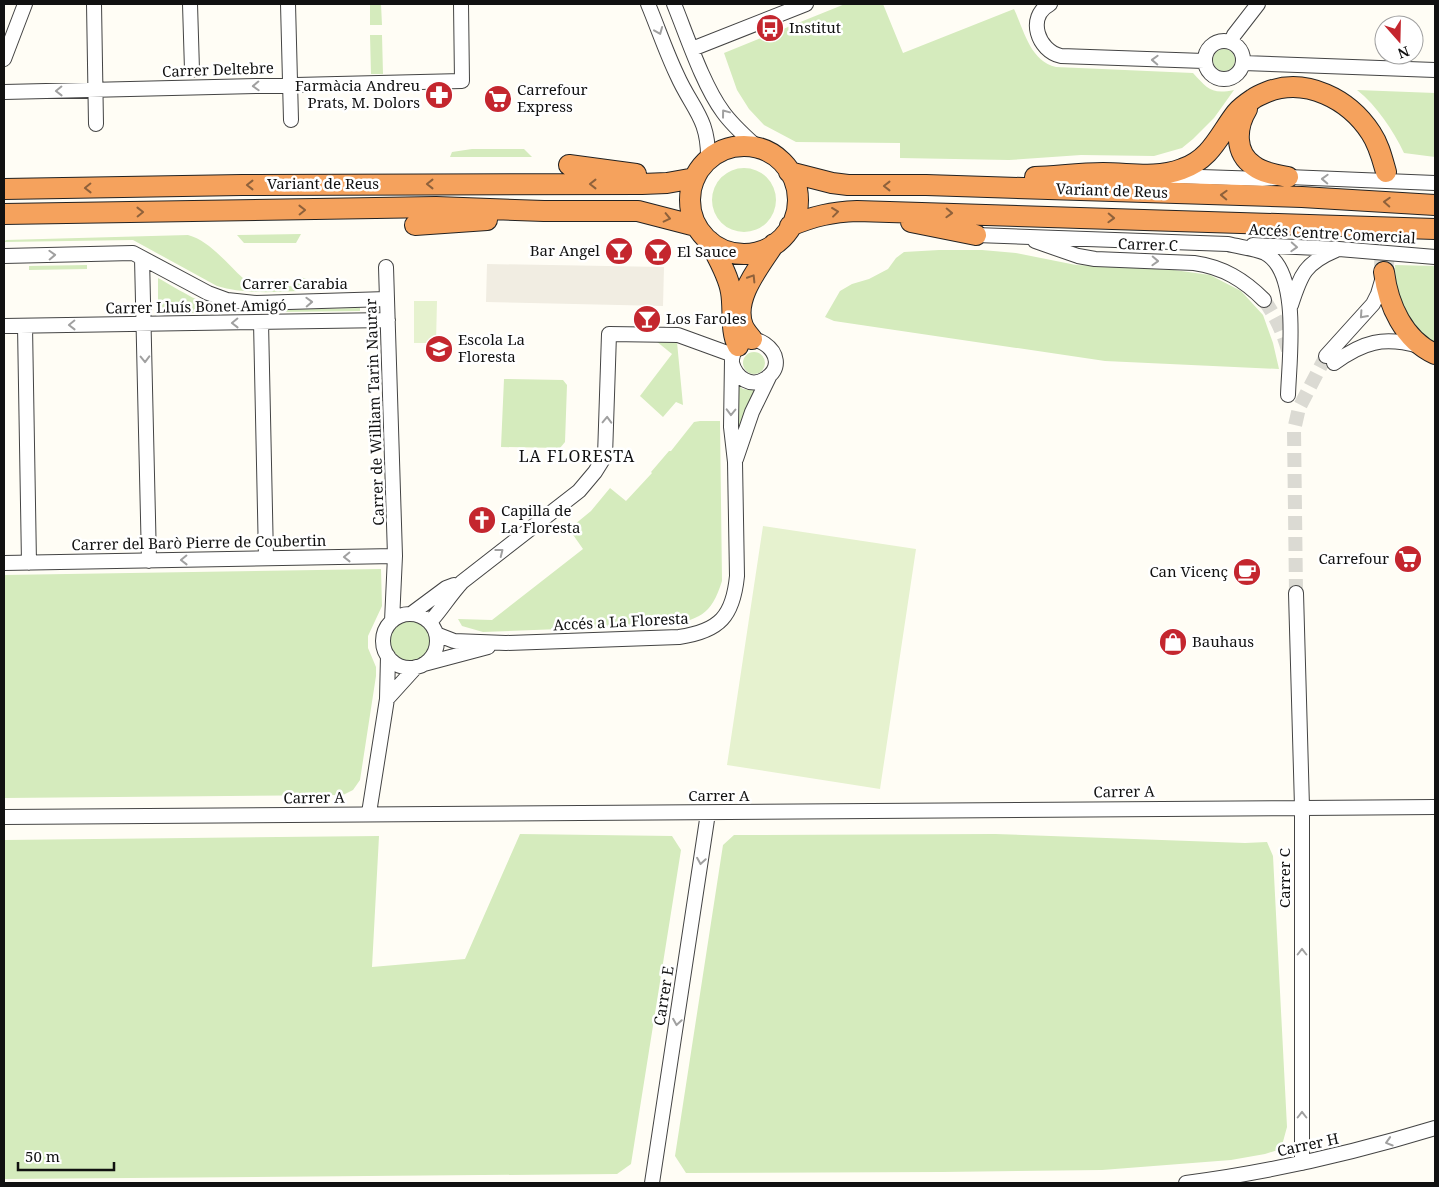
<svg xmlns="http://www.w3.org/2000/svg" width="1439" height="1187" font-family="'Noto Serif',serif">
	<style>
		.green { fill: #d5ebbd }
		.pitch { fill: #e6f2cf }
		.plaza { fill: #f1ede2 }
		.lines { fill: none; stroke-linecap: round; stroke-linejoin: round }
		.minor-tunnel { stroke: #dbdad3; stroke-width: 14; stroke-dasharray: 14 7; stroke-linecap: butt }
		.highway-tunnel { stroke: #dbdad3; stroke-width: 20; stroke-dasharray: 20 10; stroke-linecap: butt }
		.minor-casing { stroke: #444; stroke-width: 16 }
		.highway-casing { stroke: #222; stroke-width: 22 }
		.minor { stroke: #fff; stroke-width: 14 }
		.highway { stroke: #f5a25d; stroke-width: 20 }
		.oneway { stroke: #a0a0a0 }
		.oneway2 { stroke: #8e613b }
		.labels { text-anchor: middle; stroke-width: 5; stroke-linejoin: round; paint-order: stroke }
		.poi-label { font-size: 15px; fill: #111; stroke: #fff; text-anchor: start }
		.street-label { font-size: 15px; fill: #111; stroke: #fff }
		.neighbourhood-label { font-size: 16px; letter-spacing: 1px; fill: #111; stroke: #fff }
	</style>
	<rect width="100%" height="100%" fill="#fffdf5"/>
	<path class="green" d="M370,4H381L382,25H370Z
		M845,4H883L903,53L1014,9C1024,30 1030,61 1056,67L1193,73C1207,88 1211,95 1234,90L1214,118L1193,139L1182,148L1154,156L1081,155L1009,160L900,158V143L796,142L764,125L749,109L737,90L724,53Z
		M370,35H382L383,74H371Z
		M1213 60a11 11 0 1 1 22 0a11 11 0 1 1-22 0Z
		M1357,90L1435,93V157L1404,153C1393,130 1377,106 1357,90Z
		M472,149H524L532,157H450L452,152Z
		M712 200a32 32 0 1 1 64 0a32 32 0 1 1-64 0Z
		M301,234L296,243H244L237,235Z
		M188,235C210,241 227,264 244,279V288L296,286V277C308,277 312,282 320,290C286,291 250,296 217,286L133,240L4,242L6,240Z
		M939,250H982L1016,253L1076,265L1174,270L1210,275L1241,291L1263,315L1273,343L1279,369L1105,361L834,321L825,317L840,291L852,284L869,279L888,269L896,258L904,252Z
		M87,265V269L29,270V266Z
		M1395,265L1435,266V343C1407,326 1395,297 1395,265Z
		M158,278C180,290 204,307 230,310C244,311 259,310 273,310V313H158Z
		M360,308V311L276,312V310Z
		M656,341L677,342L683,405L676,402L663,417L640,396L672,354Z
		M743 363a11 11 0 1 1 22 0a11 11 0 1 1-22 0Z
		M504,379L563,380L567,385L565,442L560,448L501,447Z
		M736,384L743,389L758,391L738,432Z
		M700,421H720L722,581C711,616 699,620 664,625L483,632L462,626L458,619L492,620L583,549L569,529L591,511L610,488L626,501L652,473L651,472L669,451H671L694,422Z
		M381,569L382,606L368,636V648L376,667V676L360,780L353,790L343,795L4,798V575Z
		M390 641a20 20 0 1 1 40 0a20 20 0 1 1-40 0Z
		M520,834L672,836L681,850L631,1164L617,1174L4,1179V840L379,836L372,967L465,959Z
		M995,834L1245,843L1267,842L1273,856L1287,1127L1281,1149L1265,1154L1231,1160L1102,1170L942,1172L686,1173L675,1156L723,845L734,835Z"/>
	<path class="pitch" d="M414,301H437L436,343H414Z
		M763,526L916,549L880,789L727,765Z"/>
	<path class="plaza" d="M487,264L664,267L663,306L486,302Z"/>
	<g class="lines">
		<path class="minor-tunnel" d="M1264,300C1276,317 1284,334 1289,354
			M1296,593L1294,430L1299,408L1326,356"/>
		<path class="highway-tunnel" d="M1384,272L1386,172"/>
		<defs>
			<path id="minor" d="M94,4L96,124
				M190,4L192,70
				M288,4L291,120
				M648,4C658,28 666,52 677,75C692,109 709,118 708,160
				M674,4C687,36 703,85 723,112C733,126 746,137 758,148
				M1050,4C1026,17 1038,51 1061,56L1204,61
				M1205 60a19 19 0 1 1 38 0a19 19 0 1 1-38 0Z
				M1231,42L1234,35L1258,4
				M692,49L806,4
				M4,59L25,4
				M1243,63L1435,70
				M4,92L462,81L461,4
				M1170,176L1262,179L1288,177L1435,183
				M976,235L1228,244C1239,247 1254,248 1265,253C1301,272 1289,360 1288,395
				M1035,241L1078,256L1095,259L1194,263C1223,267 1244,280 1264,300
				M1253,245L1339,249L1435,257
				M4,256L133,253L208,293L227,300L256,303L387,299
				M142,258L149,561
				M386,267L395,556L392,621
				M1291,305C1301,274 1305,263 1336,250
				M261,322L266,558
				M4,326L388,320
				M25,326L29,563
				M1326,356L1373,304L1378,294L1383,277
				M1334,363C1363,342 1383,336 1419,346
				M736,459L752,412L770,375
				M4,563L395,556
				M1296,593L1302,807V1163
				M411,614L446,588L454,585
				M383 641a27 27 0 1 1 54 0a27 27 0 1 1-54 0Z
				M430,622C441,610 450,595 462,582L579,491L595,472L605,456L609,334L678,335L733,355
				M436,634L454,641L506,643L679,637C720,631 733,616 737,576L735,462L731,427L732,359C740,314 800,357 765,379C751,388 736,378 732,363
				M424,664L488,647
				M387,699L416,667
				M369,813L387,699L388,656
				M4,817L1435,807
				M652,1183L708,813
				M1186,1183C1271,1172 1353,1153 1435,1128"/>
			<path id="highway" d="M1247,109C1236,127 1234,153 1254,166C1263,173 1277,175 1288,177
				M690 200a54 54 0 1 1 108 0a54 54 0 1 1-108 0Z
				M569,165L636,174
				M789,172L832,183L848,185H926L1302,197L1435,205
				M1035,177C1058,176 1081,173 1103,173C1131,173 1155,179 1182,169C1211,159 1219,135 1236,113C1240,108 1247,103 1253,99C1257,96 1262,94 1267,92C1306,77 1349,99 1371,133C1379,145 1382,158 1386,172
				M4,189L242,185L642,184L667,183L695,178
				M4,214L436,207L544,211H638L696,226
				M911,222L976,235
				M415,225L487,220
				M790,226C814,216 832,212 857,211L1435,229
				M709,241C717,257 728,274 731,292C734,308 730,332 738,346
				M1384,272C1388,305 1404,340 1435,354
				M752,339C749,335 745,331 743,326C732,299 760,266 774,244"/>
		</defs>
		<use href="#minor" class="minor-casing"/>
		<use href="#highway" class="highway-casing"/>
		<use href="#minor" class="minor"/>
		<use href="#highway" class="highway"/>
	</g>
	<defs><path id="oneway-chevron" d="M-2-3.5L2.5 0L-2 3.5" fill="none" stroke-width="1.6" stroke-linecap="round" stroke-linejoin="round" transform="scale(1.25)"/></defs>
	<g class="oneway">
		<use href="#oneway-chevron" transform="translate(659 31) rotate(68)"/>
		<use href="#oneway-chevron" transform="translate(1155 60) rotate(-178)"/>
		<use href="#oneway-chevron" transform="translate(256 86) rotate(178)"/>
		<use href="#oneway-chevron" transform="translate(59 91) rotate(179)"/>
		<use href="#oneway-chevron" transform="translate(725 113) rotate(-127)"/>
		<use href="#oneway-chevron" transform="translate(1325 179) rotate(-178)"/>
		<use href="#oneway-chevron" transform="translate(1294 247) rotate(3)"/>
		<use href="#oneway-chevron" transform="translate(52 255) rotate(-2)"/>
		<use href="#oneway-chevron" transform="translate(1155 261) rotate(2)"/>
		<use href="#oneway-chevron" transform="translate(309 302) rotate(-2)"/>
		<use href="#oneway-chevron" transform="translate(1363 315) rotate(132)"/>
		<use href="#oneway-chevron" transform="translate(235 323) rotate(179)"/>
		<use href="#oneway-chevron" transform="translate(72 325) rotate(179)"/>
		<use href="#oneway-chevron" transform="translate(145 359) rotate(89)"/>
		<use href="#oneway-chevron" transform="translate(731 412) rotate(91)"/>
		<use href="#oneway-chevron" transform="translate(607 420) rotate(-88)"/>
		<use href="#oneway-chevron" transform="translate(500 552) rotate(-38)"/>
		<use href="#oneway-chevron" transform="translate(347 557) rotate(179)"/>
		<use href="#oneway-chevron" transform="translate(184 560) rotate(179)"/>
		<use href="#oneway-chevron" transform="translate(701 861) rotate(99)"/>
		<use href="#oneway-chevron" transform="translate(1302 952) rotate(-90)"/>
		<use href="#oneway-chevron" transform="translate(677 1022) rotate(99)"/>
		<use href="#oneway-chevron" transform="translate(1302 1115) rotate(-90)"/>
		<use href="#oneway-chevron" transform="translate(1389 1142) rotate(163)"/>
	</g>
	<g class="oneway2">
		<use href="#oneway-chevron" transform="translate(430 184) rotate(180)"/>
		<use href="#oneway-chevron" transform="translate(593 184) rotate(180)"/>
		<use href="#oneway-chevron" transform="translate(250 185) rotate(180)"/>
		<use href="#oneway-chevron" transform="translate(887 186) rotate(180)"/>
		<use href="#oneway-chevron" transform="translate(88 188) rotate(179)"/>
		<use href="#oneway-chevron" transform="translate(1224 195) rotate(-178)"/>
		<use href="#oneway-chevron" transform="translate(1387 202) rotate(-177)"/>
		<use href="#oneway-chevron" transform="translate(302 210) rotate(-1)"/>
		<use href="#oneway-chevron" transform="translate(140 212) rotate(-1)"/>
		<use href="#oneway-chevron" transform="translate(835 212) rotate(-7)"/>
		<use href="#oneway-chevron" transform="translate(949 213) rotate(2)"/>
		<use href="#oneway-chevron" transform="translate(667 218) rotate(13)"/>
		<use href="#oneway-chevron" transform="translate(1111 218) rotate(2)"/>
		<use href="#oneway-chevron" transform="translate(752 278) rotate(-58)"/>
	</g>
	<defs>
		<symbol id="bus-disc" viewBox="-11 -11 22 22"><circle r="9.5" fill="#c4262e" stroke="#fff"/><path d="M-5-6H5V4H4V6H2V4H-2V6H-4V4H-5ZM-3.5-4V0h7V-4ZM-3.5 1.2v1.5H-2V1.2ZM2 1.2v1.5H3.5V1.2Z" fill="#fff"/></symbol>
		<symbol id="pharmacy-disc" viewBox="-11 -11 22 22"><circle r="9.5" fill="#c4262e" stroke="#fff"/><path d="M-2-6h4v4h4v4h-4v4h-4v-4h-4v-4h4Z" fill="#fff"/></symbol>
		<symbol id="supermarket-disc" viewBox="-11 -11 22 22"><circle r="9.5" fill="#c4262e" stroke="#fff"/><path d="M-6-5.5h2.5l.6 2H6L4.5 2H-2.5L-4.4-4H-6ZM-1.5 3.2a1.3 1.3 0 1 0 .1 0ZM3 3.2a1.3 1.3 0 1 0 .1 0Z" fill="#fff"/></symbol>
		<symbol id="bar-disc" viewBox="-11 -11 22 22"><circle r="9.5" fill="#c4262e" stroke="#fff"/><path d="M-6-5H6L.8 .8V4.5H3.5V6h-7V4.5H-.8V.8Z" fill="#fff"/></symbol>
		<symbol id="school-disc" viewBox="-11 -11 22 22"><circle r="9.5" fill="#c4262e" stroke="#fff"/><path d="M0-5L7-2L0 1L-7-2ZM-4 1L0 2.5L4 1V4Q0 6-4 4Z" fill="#fff"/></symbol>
		<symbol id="church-disc" viewBox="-11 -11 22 22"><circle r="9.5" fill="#c4262e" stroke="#fff"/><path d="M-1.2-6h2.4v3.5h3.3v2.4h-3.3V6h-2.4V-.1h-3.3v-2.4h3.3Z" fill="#fff"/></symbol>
		<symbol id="cafe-disc" viewBox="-11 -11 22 22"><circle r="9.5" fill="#c4262e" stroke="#fff"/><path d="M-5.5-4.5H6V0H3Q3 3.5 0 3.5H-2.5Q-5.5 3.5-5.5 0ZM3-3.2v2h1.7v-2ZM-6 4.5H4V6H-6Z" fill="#fff"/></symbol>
		<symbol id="shop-disc" viewBox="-11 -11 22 22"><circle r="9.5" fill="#c4262e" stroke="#fff"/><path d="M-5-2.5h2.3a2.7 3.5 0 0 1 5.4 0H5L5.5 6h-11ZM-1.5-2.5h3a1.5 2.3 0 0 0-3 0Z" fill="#fff"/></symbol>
	</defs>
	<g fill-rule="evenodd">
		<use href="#bus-disc" x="754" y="12" width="32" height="32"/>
		<use href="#pharmacy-disc" x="423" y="79" width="32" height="32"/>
		<use href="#supermarket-disc" x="482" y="83" width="32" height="32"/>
		<use href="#bar-disc" x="603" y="235" width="32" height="32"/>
		<use href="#bar-disc" x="642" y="236" width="32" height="32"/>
		<use href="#bar-disc" x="631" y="303" width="32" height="32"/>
		<use href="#school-disc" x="423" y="333" width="32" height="32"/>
		<use href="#church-disc" x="466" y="504" width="32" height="32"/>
		<use href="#supermarket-disc" x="1392" y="543" width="32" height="32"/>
		<use href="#cafe-disc" x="1231" y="556" width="32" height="32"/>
		<use href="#shop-disc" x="1157" y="626" width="32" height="32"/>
	</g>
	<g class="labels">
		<g class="poi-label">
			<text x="789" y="33">Institut</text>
			<text x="420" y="91" text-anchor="end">Farmàcia Andreu<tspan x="420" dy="17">Prats, M. Dolors</tspan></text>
			<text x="517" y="95">Carrefour<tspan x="517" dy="17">Express</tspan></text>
			<text x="600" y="256" text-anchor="end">Bar Angel</text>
			<text x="677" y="257">El Sauce</text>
			<text x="666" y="324">Los Faroles</text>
			<text x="458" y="345">Escola La<tspan x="458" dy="17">Floresta</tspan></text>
			<text x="501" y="516">Capilla de<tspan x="501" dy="17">La Floresta</tspan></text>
			<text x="1389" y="564" text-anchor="end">Carrefour</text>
			<text x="1228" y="577" text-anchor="end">Can Vicenç</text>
			<text x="1192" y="647">Bauhaus</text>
		</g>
		<g class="street-label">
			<text transform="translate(218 70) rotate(-2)" y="5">Carrer Deltebre</text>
			<text x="323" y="189">Variant de Reus</text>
			<text transform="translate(1112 191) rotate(2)" y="5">Variant de Reus</text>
			<text transform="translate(1332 234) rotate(3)" y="5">Accés Centre Comercial</text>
			<text transform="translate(1148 245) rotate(2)" y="5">Carrer C</text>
			<text x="295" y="289">Carrer Carabia</text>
			<text transform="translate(196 307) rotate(-1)" y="5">Carrer Lluís Bonet Amigó</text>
			<text transform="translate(375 412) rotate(-92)" y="5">Carrer de William Tarin Naurar</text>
			<text transform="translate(199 543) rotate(-1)" y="5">Carrer del Barò Pierre de Coubertin</text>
			<text transform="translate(621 622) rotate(-3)" y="5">Accés a La Floresta</text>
			<text transform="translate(1124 792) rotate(-1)" y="5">Carrer A</text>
			<text x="719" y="801">Carrer A</text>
			<text transform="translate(314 798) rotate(-1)" y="5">Carrer A</text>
			<text transform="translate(1285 878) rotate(-90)" y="5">Carrer C</text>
			<text transform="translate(664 996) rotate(-81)" y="5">Carrer E</text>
			<text transform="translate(1308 1145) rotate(-12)" y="5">Carrer H</text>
		</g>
		<g class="neighbourhood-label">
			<text x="577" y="462">LA FLORESTA</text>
		</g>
	</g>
	<rect width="1439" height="1187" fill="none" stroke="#111111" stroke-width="10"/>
	<g transform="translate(1399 40) rotate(160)"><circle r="24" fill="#ffffff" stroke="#a0a0a0"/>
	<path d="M0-4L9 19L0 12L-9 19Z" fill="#c4262e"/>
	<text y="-8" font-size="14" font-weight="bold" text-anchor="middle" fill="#111111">N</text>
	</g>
	<path d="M18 1162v8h96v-8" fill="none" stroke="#111111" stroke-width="2.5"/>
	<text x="25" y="1162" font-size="15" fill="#111111" stroke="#ffffff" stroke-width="4" paint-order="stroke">50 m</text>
</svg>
